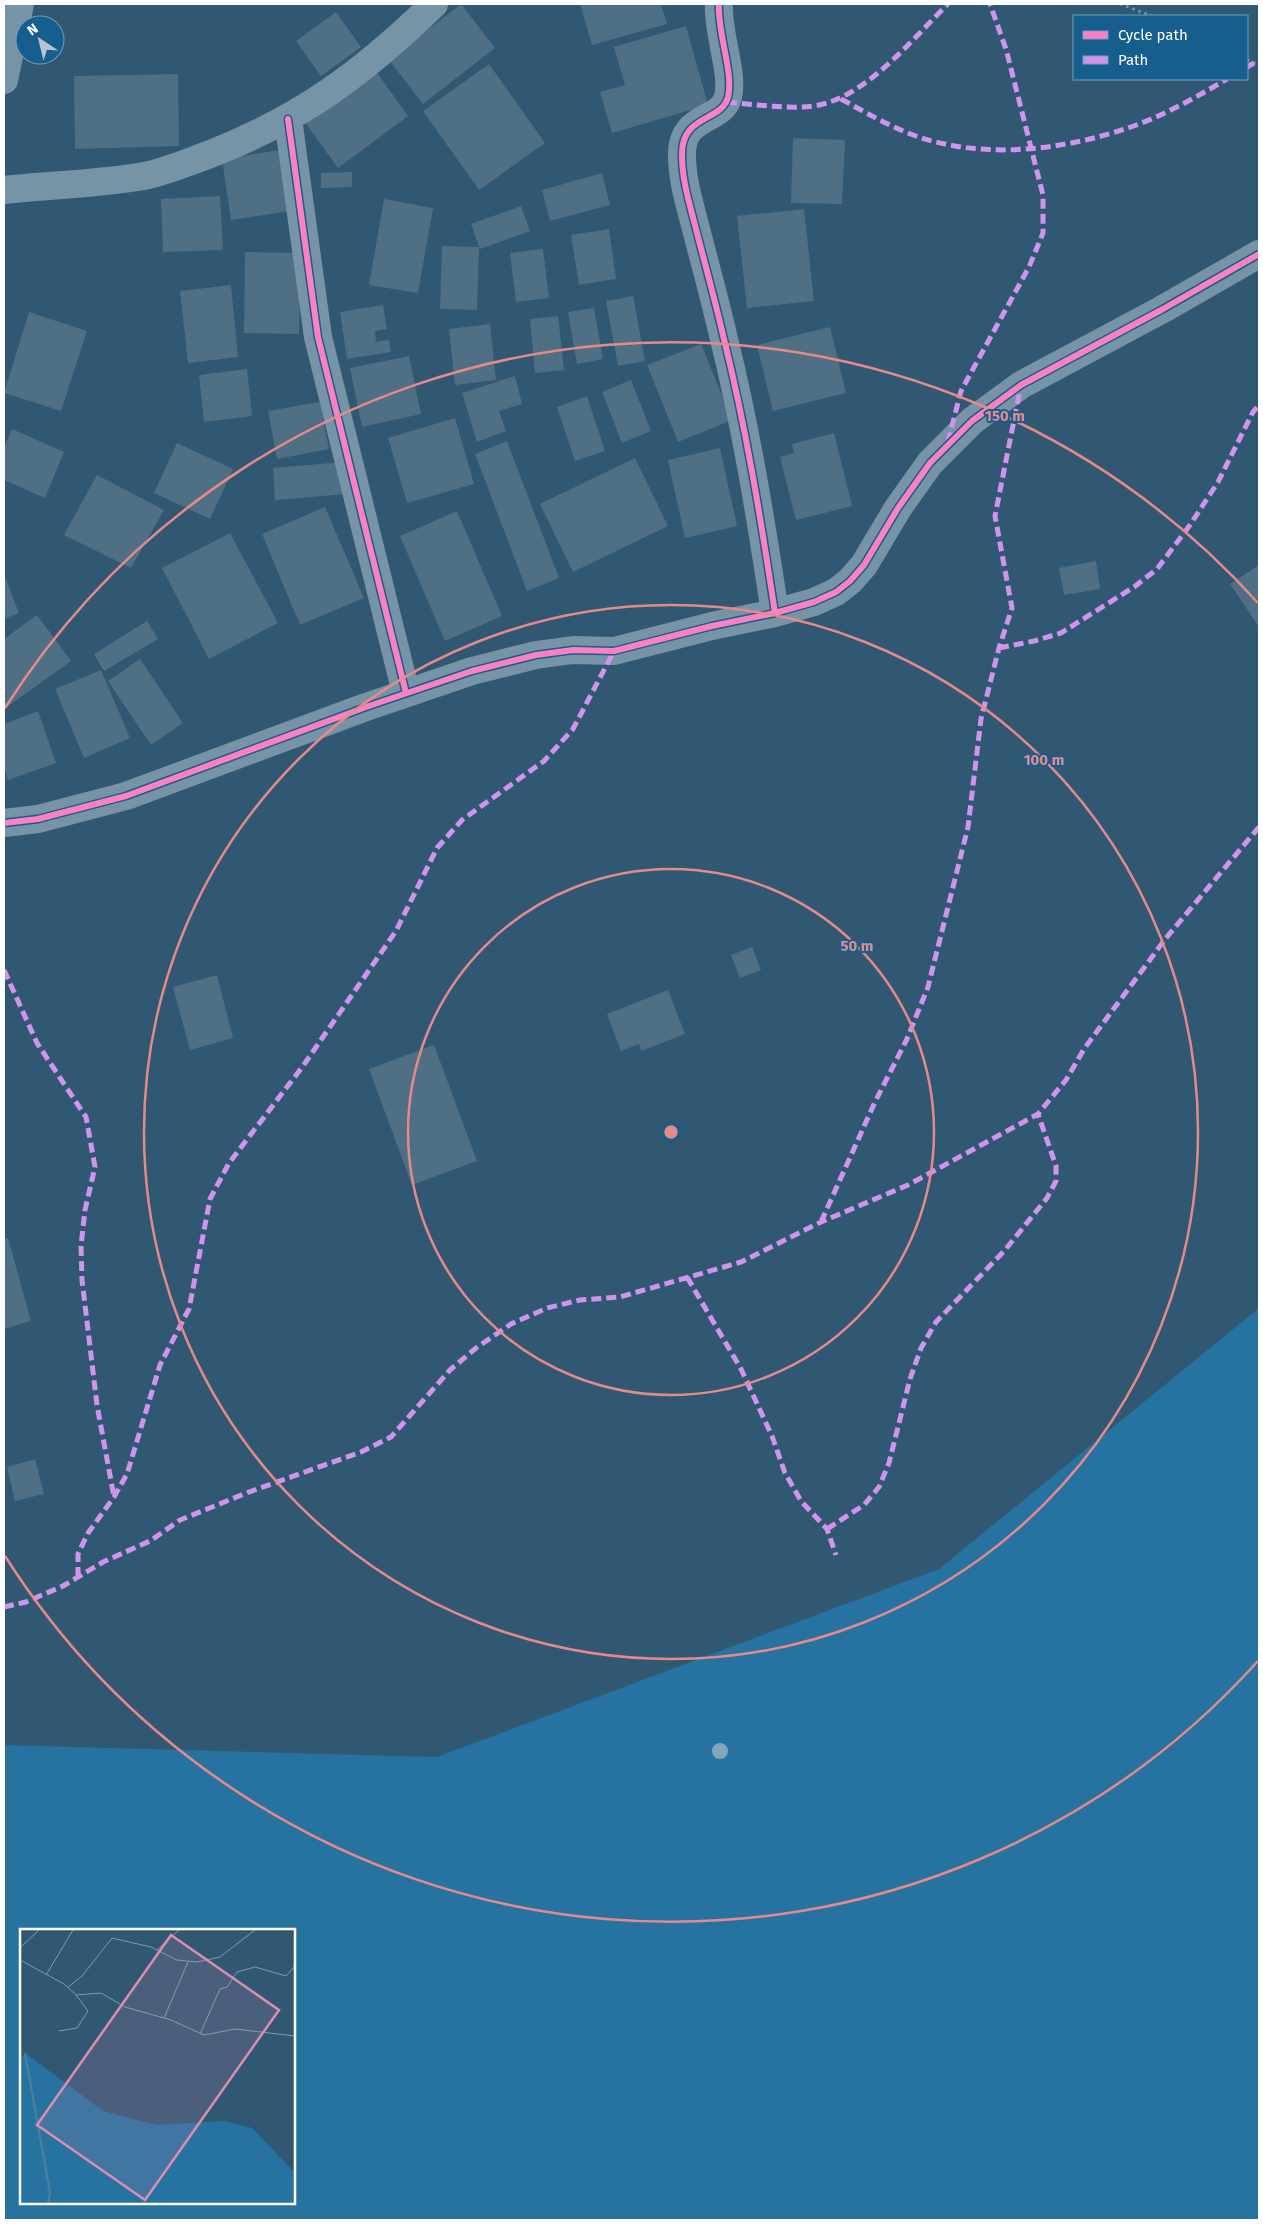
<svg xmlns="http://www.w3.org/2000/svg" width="1263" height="2224" font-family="'Fira Sans',sans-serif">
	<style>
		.green { fill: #2673a2; fill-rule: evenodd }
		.building { fill: #4f6f84 }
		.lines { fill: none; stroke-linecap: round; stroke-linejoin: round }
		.path { stroke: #7794a6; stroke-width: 3; stroke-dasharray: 2.5 4; stroke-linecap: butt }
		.street { stroke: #7794a6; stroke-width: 28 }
		.quiet { stroke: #d193ec; stroke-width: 5; stroke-dasharray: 10 5; stroke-linecap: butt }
		.cycleway-casing { stroke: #155e8d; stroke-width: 9 }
		.cycleway { stroke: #ff80c0; stroke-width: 6 }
		.tree { fill: #82a7bd }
		.ring { fill: none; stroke: #e88989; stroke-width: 2.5 }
		.inset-river { fill: none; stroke: #4b7d9f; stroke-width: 2.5 }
		.inset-road { fill: none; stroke: #839baa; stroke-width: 1 }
		.view { fill: #e08cad; fill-opacity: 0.15; stroke: #e08cad; stroke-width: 2.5 }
		.inset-edge { fill: none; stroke: #fff; stroke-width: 2.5 }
		.centre { fill: #e88989; stroke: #155e8d; stroke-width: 2.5 }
		.ring-label { font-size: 15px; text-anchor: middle; font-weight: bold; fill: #e88989; stroke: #155e8d; stroke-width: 4; stroke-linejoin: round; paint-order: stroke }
	</style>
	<rect width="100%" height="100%" fill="#305872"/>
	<path class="green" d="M1259,1308V2220H4V1745L437,1757L939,1569ZM21,1930H294V2203H21Z"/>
	<path class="building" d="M461,4L495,48L423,104L389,60Z
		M580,4H661L667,24L592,45Z
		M336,12L361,47L321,76L296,41Z
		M686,26L708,105L612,133L600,92L625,85L614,47Z
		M489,64L545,143L479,190L423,111Z
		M375,70L408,116L338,168L304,121Z
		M178,74L179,146L75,149L74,76Z
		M793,138L845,140L842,204L791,203Z
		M281,150L291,211L231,220L222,159Z
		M352,172V187L321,188V173Z
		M602,173L610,205L550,221L542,190Z
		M220,196L223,250L163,252L161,199Z
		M384,199L433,208L418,293L369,285Z
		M521,206L530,231L480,249L471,224Z
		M804,209L814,301L747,308L737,216Z
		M609,229L616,279L579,285L571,235Z
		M442,246L479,247L477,310L440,309Z
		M543,249L549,298L516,302L510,253Z
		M245,252L301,253L299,334L244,333Z
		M231,285L238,357L188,363L180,291Z
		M633,296L645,361L618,366L606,301Z
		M383,305L387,329L375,331L376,342L389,340L391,352L347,359L340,312Z
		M594,308L603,359L577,364L568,312Z
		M29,312L87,331L61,411L4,393Z
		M558,316L564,370L535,373L530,319Z
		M490,324L496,380L455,385L449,329Z
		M830,327L846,393L773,411L757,345Z
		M701,344L732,420L678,442L647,365Z
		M409,356L421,414L362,427L350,368Z
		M247,369L252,416L204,422L199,375Z
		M515,376L522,404L499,411L506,431L477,442L462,393Z
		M631,380L651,431L622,443L602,392Z
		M587,396L605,451L575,461L557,407Z
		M320,402L329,449L277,459L268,411Z
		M455,418L474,484L407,503L388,438Z
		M12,429L64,452L45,498L4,480V448Z
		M834,433L852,506L796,520L780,457L794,453L792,444Z
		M507,441L559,578L527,591L475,454Z
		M177,443L233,469L210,519L154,493Z
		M720,448L737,526L685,538L668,460Z
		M635,458L668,526L573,572L540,504Z
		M343,462L345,494L275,500L273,468Z
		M97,475L164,510L131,568L64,535Z
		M325,507L364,598L300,625L262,534Z
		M457,511L502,616L445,641L400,536Z
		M230,533L278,623L209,659L162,568Z
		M1096,561L1100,589L1064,595L1059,568Z
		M1259,565V627L1230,584Z
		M4,574L19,613L4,619Z
		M37,615L71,661L4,709V639Z
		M147,621L158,639L104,671L94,654Z
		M140,659L183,723L151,745L108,681Z
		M101,670L130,738L84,758L55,689Z
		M38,711L56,763L8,780L4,767V724Z
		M752,947L761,970L740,978L731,955Z
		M217,975L233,1038L190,1050L173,987Z
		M668,990L685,1034L641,1051L639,1044L621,1051L607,1014Z
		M434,1045L477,1161L412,1185L369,1069Z
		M8,1238L31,1321L4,1329V1239Z
		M35,1459L44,1494L15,1501L7,1467Z"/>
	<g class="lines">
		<path class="path" d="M1120,4L1152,16
			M1247,60L1259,65"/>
		<path class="street" d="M719,4C717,32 734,73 728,97C722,122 681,114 682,155C682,181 690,205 696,229C705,264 715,300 723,335C746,427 761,520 775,613
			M4,80L20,4
			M288,119L318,337L406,693
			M4,190C50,185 98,184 144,176C165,172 188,162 208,155C301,119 363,73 434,4
			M4,823L38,819L126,796L366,707L472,671L536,655L573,650L614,651L712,626L775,613L814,602L836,592L850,581L864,565L898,508L930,463L972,421L1021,385L1163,309L1259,254"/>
		<path class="quiet" d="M1247,67L1254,63
			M841,99C874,117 907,137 945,144C1004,157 1072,147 1128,128C1163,116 1195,98 1227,79
			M727,102C751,104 778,108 803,107C860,106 910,41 948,4
			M948,442L961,391L1029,267L1043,233V195L1006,49L990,4
			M999,648L1034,641L1061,633L1134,587L1157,569L1190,525L1218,482L1253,412L1259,405
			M4,970L37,1043L86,1117L95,1167L85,1210L81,1246L82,1280L97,1405L114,1497
			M821,1222L875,1102L907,1039L928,987L968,827L981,719L999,648L1012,608L995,516L1021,385
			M687,1277L741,1369L772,1436L785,1473L801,1501L827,1529L836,1555
			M827,1529L864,1505L879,1487L889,1463L910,1379L921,1348L936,1322L1005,1250L1047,1198L1056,1181V1166L1038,1114
			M78,1577V1554L88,1533L114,1497L127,1474L160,1365L189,1309L210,1199L229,1163L303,1066L396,931L437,848L462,820L544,761L573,729L614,651
			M4,1607L26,1602L63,1586L103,1562L150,1541L180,1520L249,1492L361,1452L391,1437L450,1370L476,1348L511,1324L547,1308L580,1300L620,1297L741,1262L821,1222L908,1185L1038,1114L1066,1080L1084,1049L1166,938L1259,827"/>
		<defs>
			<path id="cycleway" d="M719,4C717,32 734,73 728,97C722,122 681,114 682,155C682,181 690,205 696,229C705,264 715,300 723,335C746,427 761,520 775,613
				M288,119L318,337L406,693
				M4,823L38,819L126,796L366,707L472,671L536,655L573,650L614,651L712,626L775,613L814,602L836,592L850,581L864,565L898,508L930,463L972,421L1021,385L1163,309L1259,254"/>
		</defs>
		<use href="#cycleway" class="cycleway-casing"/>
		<use href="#cycleway" class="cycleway"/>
	</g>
	<circle class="tree" cx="720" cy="1751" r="8"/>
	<g class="ring">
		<circle cx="671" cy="1132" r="263"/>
		<circle cx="671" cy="1132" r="527"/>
		<path d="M1258 1661A790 790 0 0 1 5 1556M5 708A790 790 0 0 1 1258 603"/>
	</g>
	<g transform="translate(20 1929)">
		<rect width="275" height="275" fill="#305872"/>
		<path d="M5,124L83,182L137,196L205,192L232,199L275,244V274H0V131Z" fill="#2673a2"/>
		<path class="inset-river" d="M5,124L30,264L28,274"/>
		<path class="inset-road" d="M0,19L19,1M137,21L159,1M0,31L44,55L56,66L81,64L105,78L151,91L184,106L215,100L275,107M26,46L53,1M48,58L62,47L92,9L131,18L157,31L177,33L200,28L235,1M144,89L168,33M39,102L57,99L68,82L56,66M180,105L200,60L207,58L217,43L235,38L266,47L275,37"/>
		<path class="view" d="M151,6L259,81L125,271L17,196Z"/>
		<rect width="275" height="275" class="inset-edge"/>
	</g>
	<circle cx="671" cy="1132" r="8" class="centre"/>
	<g class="ring-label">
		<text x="1005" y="421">150 m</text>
		<text x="1044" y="765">100 m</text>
		<text x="857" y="951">50 m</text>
	</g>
	<rect width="1263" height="2224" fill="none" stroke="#ffffff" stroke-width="10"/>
	<rect x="1073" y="15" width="175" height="65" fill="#155e8d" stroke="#739ebb"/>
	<rect x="1083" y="31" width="25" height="8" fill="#ff80c0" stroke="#739ebb"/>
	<text x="1118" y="40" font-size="15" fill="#ffffff">Cycle path</text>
	<rect x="1083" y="56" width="25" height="8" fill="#d193ec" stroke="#739ebb"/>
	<text x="1118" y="65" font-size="15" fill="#ffffff">Path</text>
	<g transform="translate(40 40) rotate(325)"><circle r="24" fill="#155e8d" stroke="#739ebb"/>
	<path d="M0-4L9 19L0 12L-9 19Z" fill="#b7c5ce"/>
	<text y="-8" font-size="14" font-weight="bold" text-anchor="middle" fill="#ffffff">N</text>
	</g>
</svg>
